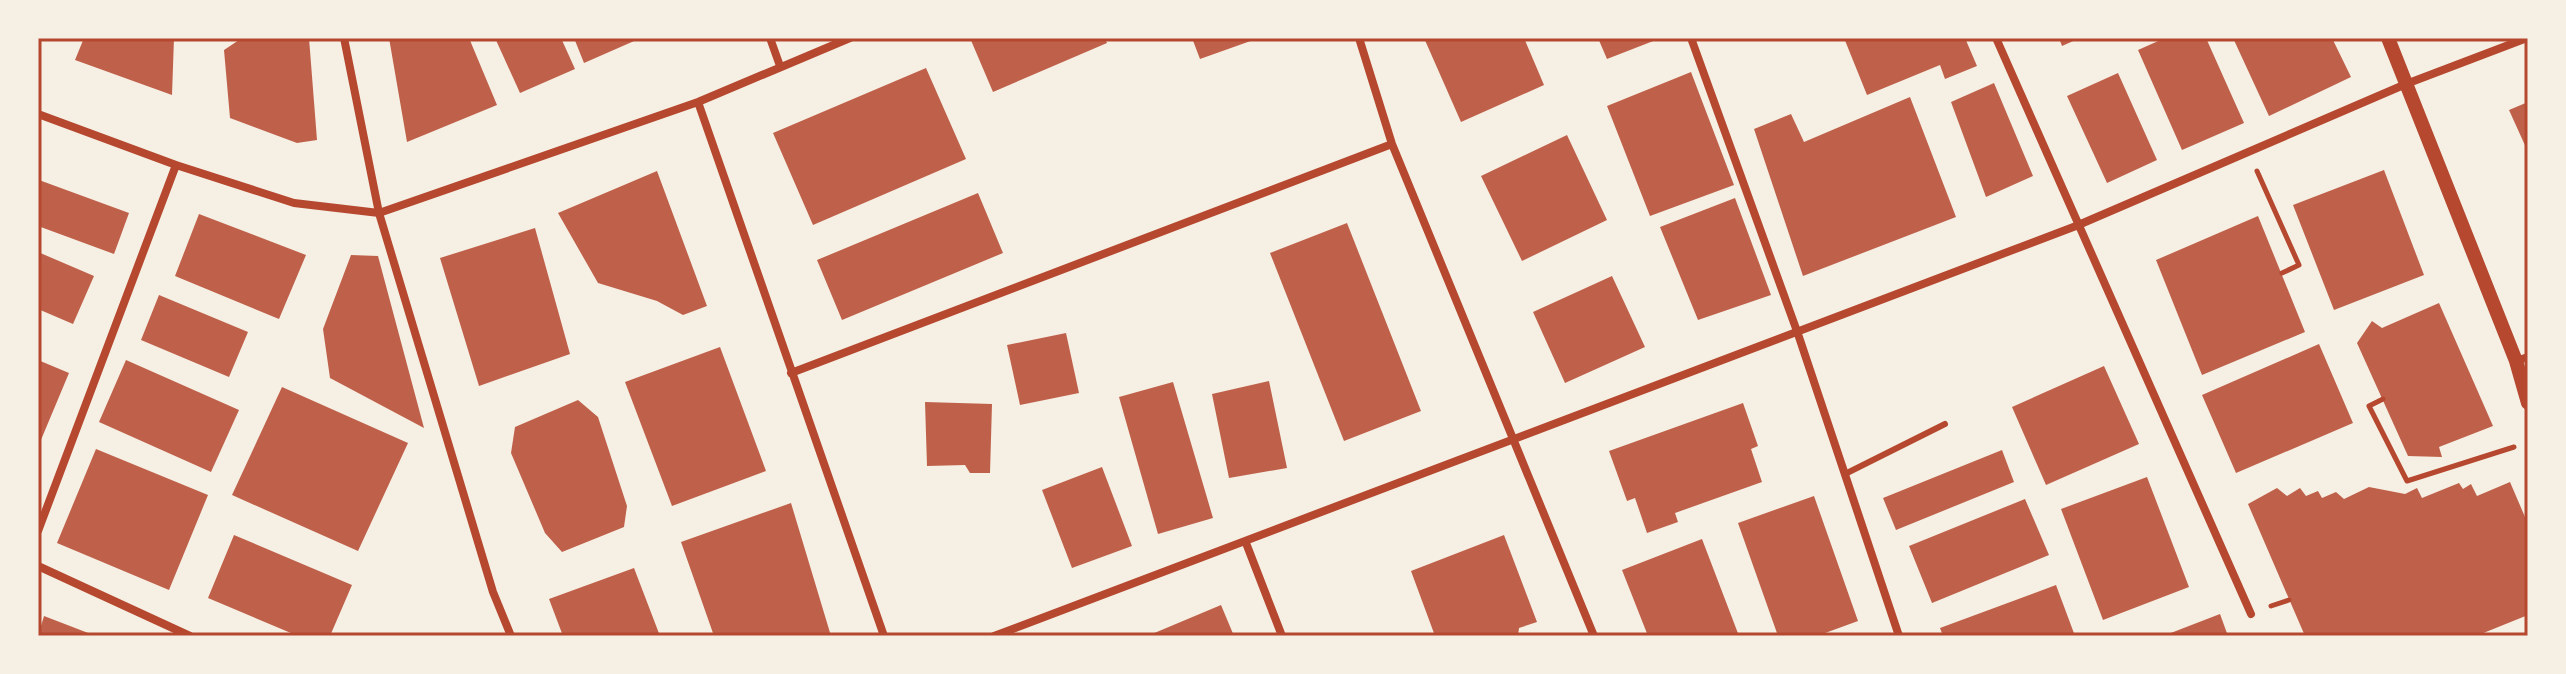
<svg xmlns="http://www.w3.org/2000/svg" width="2566" height="674" font-family="'DM Sans',sans-serif">
	<style>
		.building { fill: #bf614a }
		.lines { fill: none; stroke-linecap: round; stroke-linejoin: round }
		.path { stroke: #b5482f; stroke-width: 5 }
		.service { stroke: #b5482f; stroke-width: 6 }
		.minor { stroke: #b5482f; stroke-width: 8 }
		.tertiary { stroke: #b5482f; stroke-width: 14 }
		.neatline { fill: none; stroke: #b5482f; stroke-width: 3 }
	</style>
	<rect width="100%" height="100%" fill="#f6efe4"/>
	<path class="building" d="M84,38H174L172,95L75,60Z
		M242,38H309L317,140L297,143L230,118L224,50Z
		M389,38H469L497,105L407,142Z
		M495,38H561L575,69L520,93Z
		M574,38H641L584,63Z
		M970,38H1105L1107,43L993,92Z
		M1192,38H1259L1200,59Z
		M1424,38H1524L1544,85L1461,122Z
		M1598,38H1661L1607,59Z
		M1844,38H1965L1977,66L1945,79L1940,65L1867,95Z
		M2059,38H2080L2062,46Z
		M2165,38H2206L2244,123L2182,150L2138,50Z
		M2233,38H2332L2351,77L2269,116Z
		M926,68L966,159L813,225L773,133Z
		M1691,72L1734,185L1650,216L1607,106Z
		M2118,73L2157,160L2107,183L2067,96Z
		M1994,83L2033,176L1986,197L1951,102Z
		M1910,97L1956,217L1803,276L1754,129L1791,114L1804,142Z
		M2528,102V152L2509,110Z
		M1567,135L1607,220L1522,261L1481,176Z
		M2384,170L2424,275L2334,310L2293,205Z
		M657,171L707,306L683,315L657,301L598,283L558,213Z
		M39,180L129,213L114,254L38,226Z
		M978,193L1003,253L842,320L817,260Z
		M1735,198L1771,295L1698,320L1660,227Z
		M199,214L306,255L279,319L175,276Z
		M2258,216L2305,332L2202,375L2156,260Z
		M1347,223L1421,411L1344,441L1270,253Z
		M535,228L570,354L479,386L440,258Z
		M38,252L94,276L73,324L38,309Z
		M351,255L378,256L424,428L330,378L323,329Z
		M1612,276L1645,347L1565,383L1533,312Z
		M159,295L248,332L229,377L141,340Z
		M2439,303L2493,426L2439,447L2442,457L2408,456L2357,343L2372,321L2382,328Z
		M1066,333L1079,393L1020,405L1007,345Z
		M2319,344L2353,423L2236,473L2202,395Z
		M720,347L766,471L672,506L625,382Z
		M38,360L69,373L38,447Z
		M126,360L239,410L211,472L99,422Z
		M2104,366L2139,444L2046,485L2012,407Z
		M1269,381L1287,468L1229,478L1212,394Z
		M1173,382L1213,518L1158,534L1119,397Z
		M282,387L408,443L358,551L232,495Z
		M578,400L598,417L627,506L624,527L562,552L545,533L511,453L515,427Z
		M925,402L992,404L990,473H970L965,465L927,466Z
		M1743,403L1758,446L1751,449L1762,482L1675,513L1678,522L1647,533L1635,498L1627,501L1609,451Z
		M96,449L208,495L169,590L57,543Z
		M2002,450L2014,482L1896,530L1883,498Z
		M1102,467L1132,546L1072,568L1042,490Z
		M2147,477L2189,587L2103,620L2061,509Z
		M2510,482L2528,524V615L2476,636H2305L2248,504L2277,488L2287,496L2300,488L2306,496L2318,491L2322,498L2336,492L2344,499L2369,487L2405,494L2417,488L2422,498L2459,483L2463,489L2471,484L2477,496Z
		M1814,496L1858,621L1817,636H1778L1738,523Z
		M2025,499L2049,555L1932,603L1909,546Z
		M791,503L831,636H714L681,542Z
		M234,535L352,585L330,636H298L208,598Z
		M1504,535L1537,622L1519,628L1518,636H1435L1411,571Z
		M1702,539L1739,636H1648L1622,570Z
		M634,568L660,636H563L549,599Z
		M2056,585L2075,636H1943L1940,628Z
		M1221,605L1234,636H1153L1152,634Z
		M2220,614L2228,636H2163Z
		M44,616L96,636H38Z"/>
	<g class="lines">
		<path class="path" d="M2257,171L2299,265L2282,273
			M2383,399L2369,406L2407,481L2514,447
			M2271,606L2289,600"/>
		<path class="service" d="M1845,474L1945,424"/>
		<path class="minor" d="M344,38L379,213L493,592L511,636
			M770,38L780,66
			M1359,38L1392,144L1594,636
			M1691,38L1798,334L1899,636
			M1996,38L2251,614
			M698,102L884,636
			M38,114L176,165L294,203L379,213L698,102L850,38
			M2516,361L2528,357
			M791,373L1392,144
			M38,531L176,165
			M1246,543L1282,636
			M38,566L190,636
			M994,636L2076,226L2406,84L2527,38"/>
		<path class="tertiary" d="M2388,38L2516,361L2528,403"/>
	</g>
	<rect width="2566" height="674" fill="none" stroke="#f6efe4" stroke-width="80"/>
	<rect x="40" y="40" width="2486" height="594" class="neatline"/>
</svg>
